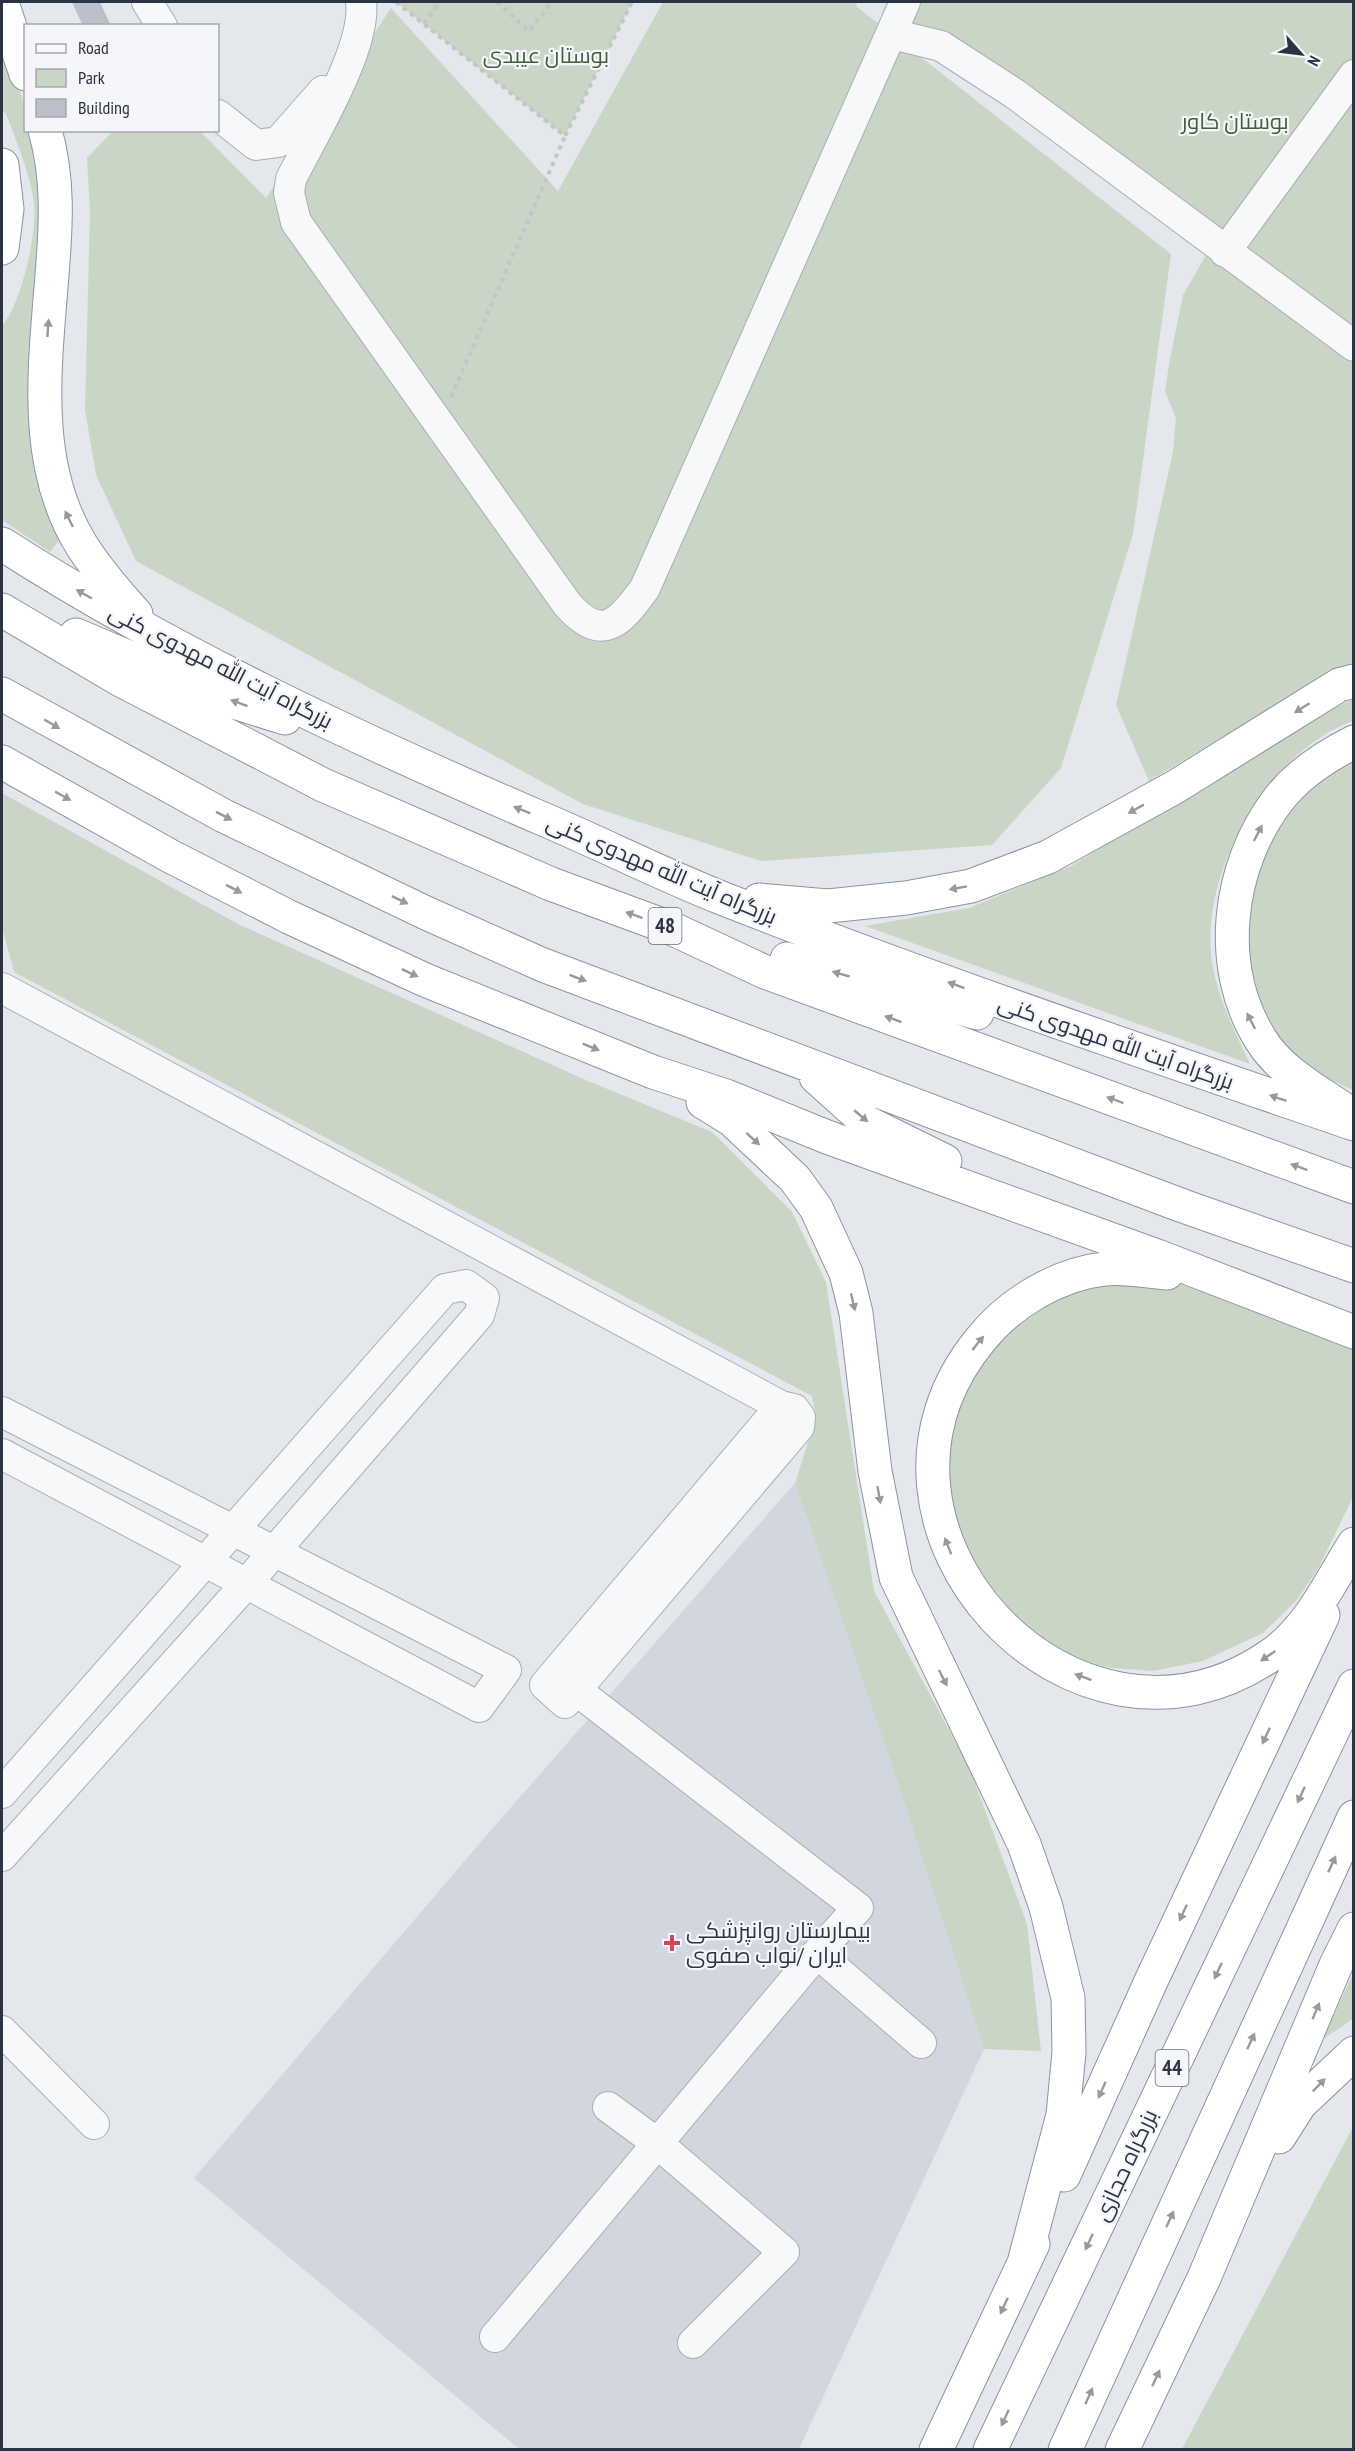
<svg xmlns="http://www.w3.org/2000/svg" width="1355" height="2451" font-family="'PT Sans Narrow',Cairo,sans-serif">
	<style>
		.built { fill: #d2d6de }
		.green { fill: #c9d6c5 }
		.building { fill: #bbc0ca }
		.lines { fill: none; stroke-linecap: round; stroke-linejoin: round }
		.minor-casing { stroke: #a9aeb7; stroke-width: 32 }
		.highway-casing { stroke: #8b94a3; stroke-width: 35 }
		.path { stroke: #c2c5cb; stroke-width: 4; stroke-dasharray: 4.5 4.5; stroke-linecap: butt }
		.minor { stroke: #f7f8fa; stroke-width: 30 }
		.highway { stroke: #fff; stroke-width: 33 }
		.oneway { fill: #959aa2 }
		.poi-dot { fill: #d1495b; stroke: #f4f6f9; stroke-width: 2 }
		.labels { text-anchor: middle; stroke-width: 4.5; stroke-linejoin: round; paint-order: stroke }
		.shield { fill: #f4f6f9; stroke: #676e7b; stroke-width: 1.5 }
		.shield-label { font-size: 21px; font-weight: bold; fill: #2b3445 }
		.park-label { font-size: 22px; fill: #3f6138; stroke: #f4f6f9 }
		.street-label { font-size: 22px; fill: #2b3445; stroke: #f4f6f9 }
		.poi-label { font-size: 22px; fill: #2b3445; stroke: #f4f6f9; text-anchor: start }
	</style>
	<rect width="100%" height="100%" fill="#e4e7ec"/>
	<path class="built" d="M795,1483L898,1784L984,2049L799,2449H519L194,2178L485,1837Z"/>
	<path class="green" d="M396,2H632L565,136Z
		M663,2H857L856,6L1171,254L1133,534L1061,768L992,845L761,861L583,804L136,561L96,475L85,410L90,212L87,158L113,131H200L266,198L391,8L558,191Z
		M887,2H1353V667L1292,695L1149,781L1116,705L1173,452L1176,418L1165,391L1170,359L1183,295L1209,250L942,51L881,15Z
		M2,38L25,107L26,130L33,131L43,162L63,536L50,552L2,520V326C21,305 38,231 34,202C29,171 17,143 6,114L2,110Z
		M1353,699V721C1268,751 1199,873 1212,962C1218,999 1234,1030 1250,1064L865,926L969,908L1071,866L1305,722Z
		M1353,761V1090L1306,1069L1269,1031L1249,978L1244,918L1258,869L1286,812L1333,771Z
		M2,793L238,924L588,1081L712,1132L792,1212L826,1282L874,1591L969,1767L1027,1924L1041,2051L984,2049L898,1784L795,1483L816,1417L812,1396L14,972L2,927Z
		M1135,1276L1186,1286L1353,1347V1497L1319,1567L1297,1600L1263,1633L1203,1661L1153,1671L1100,1667L1042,1645L987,1600L939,1478L973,1360L1050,1293Z
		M1353,1974V2019L1323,2039Z
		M1353,2127V2449H1182Z"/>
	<path class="building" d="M72,2H100L111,26H83Z"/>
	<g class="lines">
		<defs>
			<path id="minor" d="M147,2L162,26
				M361,2C367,47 313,135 291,179L289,193L296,222L567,604C602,644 620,623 645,588L905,2
				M892,34L941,46L1015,94L1354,346
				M218,115L256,145L278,142L323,91
				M1225,252L1354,75
				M2,988L781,1406L794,1409L800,1417L799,1427L565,1703L545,1685L781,1406
				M2,1412L506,1670L479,1707L2,1454
				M2,1793L445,1289L466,1285L484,1298L479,1315L247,1583L2,1856
				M817,1953L921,2043
				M2,2031L94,2124
				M608,2107L657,2143L784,2252L693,2343
				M495,2337L817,1953L858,1908L576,1690"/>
			<path id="highway" d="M2,3L26,74
				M45,130C59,179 56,226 52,275C45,366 31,465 82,546C98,571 117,593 136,614
				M2,165L7,209L2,248
				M2,544C172,653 357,739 543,819C602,844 659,873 719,897C928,979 1141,1051 1354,1124
				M2,610L119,679L323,785L551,884L673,929L765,972L1354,1187
				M76,635L237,703L285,718
				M2,694L224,816L426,913L543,965L1183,1206L1354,1266
				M2,762L170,856L289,917L425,980L653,1072L726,1096L827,1137L1157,1256L1354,1332
				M759,900L828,906L906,898L971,886L1048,857L1175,787L1339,685L1354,681
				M787,959L977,1013
				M816,1077L866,1122L945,1161
				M703,1102L732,1120L795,1179L816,1208L846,1273L856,1313L875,1471L896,1577L1024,1844L1046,1907L1068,1998L1069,2052L1063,2115L1024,2263
				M1345,1110C1316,1090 1280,1071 1261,1040C1215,967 1227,867 1278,800C1297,775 1326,756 1354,742
				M1167,1273C1146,1271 1125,1267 1104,1269C1058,1274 1010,1303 981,1339C827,1525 1074,1791 1271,1655C1309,1629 1330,1582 1354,1544
				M1279,2137L1300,2104L1354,2053
				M1064,2175L1152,1979L1323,1615
				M936,2450L1033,2244
				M990,2450L1354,1686
				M1065,2450L1354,1817
				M1122,2450L1204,2278L1336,1965L1354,1929"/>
		</defs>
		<use href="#minor" class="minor-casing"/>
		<use href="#highway" class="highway-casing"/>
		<path class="path" d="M396,2L565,136L632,2
			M497,2L529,31L552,2
			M424,24L439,2
			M451,397L565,136"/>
		<use href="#minor" class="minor"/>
		<use href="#highway" class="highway"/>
	</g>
	<defs><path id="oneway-solid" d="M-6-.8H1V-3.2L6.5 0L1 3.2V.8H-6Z" transform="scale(1.5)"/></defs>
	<g class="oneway">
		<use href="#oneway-solid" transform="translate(48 328) rotate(-86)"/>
		<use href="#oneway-solid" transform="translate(69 519) rotate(-116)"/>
		<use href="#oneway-solid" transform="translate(84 594) rotate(-150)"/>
		<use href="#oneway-solid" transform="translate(239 703) rotate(-160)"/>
		<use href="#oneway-solid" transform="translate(1302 708) rotate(148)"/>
		<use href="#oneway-solid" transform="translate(52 724) rotate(30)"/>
		<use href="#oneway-solid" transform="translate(63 796) rotate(29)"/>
		<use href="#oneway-solid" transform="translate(1136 809) rotate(151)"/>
		<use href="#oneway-solid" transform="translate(522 810) rotate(-158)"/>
		<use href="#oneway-solid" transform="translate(224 816) rotate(27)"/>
		<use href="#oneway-solid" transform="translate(1258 833) rotate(-63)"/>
		<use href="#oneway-solid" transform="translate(958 888) rotate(170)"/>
		<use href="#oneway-solid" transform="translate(234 889) rotate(27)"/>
		<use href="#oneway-solid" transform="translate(400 900) rotate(26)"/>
		<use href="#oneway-solid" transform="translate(634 915) rotate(-160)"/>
		<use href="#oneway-solid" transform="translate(410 973) rotate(25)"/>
		<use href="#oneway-solid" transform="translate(841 974) rotate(-164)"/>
		<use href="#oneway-solid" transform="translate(578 978) rotate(21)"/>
		<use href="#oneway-solid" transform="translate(956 985) rotate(-160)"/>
		<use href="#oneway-solid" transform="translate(893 1019) rotate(-160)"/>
		<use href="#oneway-solid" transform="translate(1251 1021) rotate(-117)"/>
		<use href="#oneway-solid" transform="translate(591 1047) rotate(22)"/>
		<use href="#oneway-solid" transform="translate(1278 1098) rotate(-161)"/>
		<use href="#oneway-solid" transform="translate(1115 1100) rotate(-160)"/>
		<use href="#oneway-solid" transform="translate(861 1116) rotate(40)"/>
		<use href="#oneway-solid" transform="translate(753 1139) rotate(42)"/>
		<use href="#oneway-solid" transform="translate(1299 1167) rotate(-160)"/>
		<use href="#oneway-solid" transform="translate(853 1302) rotate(77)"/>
		<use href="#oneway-solid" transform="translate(978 1343) rotate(-51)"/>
		<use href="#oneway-solid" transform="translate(879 1495) rotate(80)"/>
		<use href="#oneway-solid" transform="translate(948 1546) rotate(-112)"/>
		<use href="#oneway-solid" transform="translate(1268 1656) rotate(146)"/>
		<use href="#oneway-solid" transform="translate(1083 1677) rotate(-160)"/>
		<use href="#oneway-solid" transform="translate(943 1678) rotate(63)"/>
		<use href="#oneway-solid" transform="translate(1266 1736) rotate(115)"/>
		<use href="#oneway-solid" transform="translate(1301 1795) rotate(115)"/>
		<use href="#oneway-solid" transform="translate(1332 1864) rotate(-65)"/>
		<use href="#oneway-solid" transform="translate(1183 1913) rotate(115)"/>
		<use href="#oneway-solid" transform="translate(1218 1971) rotate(115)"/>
		<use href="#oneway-solid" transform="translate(1316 2011) rotate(-67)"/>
		<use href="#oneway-solid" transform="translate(1251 2041) rotate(-65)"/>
		<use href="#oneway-solid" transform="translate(1319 2085) rotate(-46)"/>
		<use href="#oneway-solid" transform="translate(1102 2090) rotate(114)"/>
		<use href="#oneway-solid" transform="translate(1170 2219) rotate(-65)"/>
		<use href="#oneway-solid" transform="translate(1089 2242) rotate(115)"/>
		<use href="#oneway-solid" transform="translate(1004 2306) rotate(115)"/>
		<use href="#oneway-solid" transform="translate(1156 2378) rotate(-65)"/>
		<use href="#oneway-solid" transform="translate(1089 2396) rotate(-66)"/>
		<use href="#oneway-solid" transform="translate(1005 2418) rotate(115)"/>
	</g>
	<path class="poi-dot" d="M669 1934h6v6h6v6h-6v6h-6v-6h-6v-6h6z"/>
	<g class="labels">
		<g class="shield">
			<rect x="648.5" y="908" width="33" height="36" rx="4.5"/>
			<rect x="1155.5" y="2050" width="33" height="36" rx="4.5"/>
		</g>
		<g class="shield-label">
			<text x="665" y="933">48</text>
			<text x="1172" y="2075">44</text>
		</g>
		<g class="park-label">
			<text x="546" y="63">بوستان عیبدی</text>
			<text x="1235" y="129">بوستان کاور</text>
		</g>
		<g class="street-label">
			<text transform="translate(221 666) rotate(27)" y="8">بزرگراه آیت الله مهدوی کنی</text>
			<text transform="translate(662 869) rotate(23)" y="8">بزرگراه آیت الله مهدوی کنی</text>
			<text transform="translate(1116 1042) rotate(19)" y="8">بزرگراه آیت الله مهدوی کنی</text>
			<text transform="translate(1125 2165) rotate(-65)" y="8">بزرگراه حجازی</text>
		</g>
		<g class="poi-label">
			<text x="686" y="1938">بیمارستان روانپزشکی<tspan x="686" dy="25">ایران /نواب صفوی</tspan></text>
		</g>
	</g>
	<rect width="1355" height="2451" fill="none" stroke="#2b3445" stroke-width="6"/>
	<rect x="24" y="24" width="195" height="108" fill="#f4f6f9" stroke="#a4a8b1" stroke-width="1.5"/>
	<rect x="36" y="44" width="30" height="9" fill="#f7f8fa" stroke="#a4a8b1" stroke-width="1.5"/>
	<text x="78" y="54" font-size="18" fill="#2b3445">Road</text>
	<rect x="36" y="69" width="30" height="18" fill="#c9d6c5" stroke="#a4a8b1" stroke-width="1.5"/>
	<text x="78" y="84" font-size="18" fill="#2b3445">Park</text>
	<rect x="36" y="99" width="30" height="18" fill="#bbc0ca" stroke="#a4a8b1" stroke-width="1.5"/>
	<text x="78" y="114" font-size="18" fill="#2b3445">Building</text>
	<g transform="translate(1301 54) rotate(118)" stroke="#f4f6f9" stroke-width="4.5" paint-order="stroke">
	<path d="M0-4.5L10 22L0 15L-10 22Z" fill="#2b3445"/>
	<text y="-9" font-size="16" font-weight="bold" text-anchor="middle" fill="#2b3445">N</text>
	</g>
</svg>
